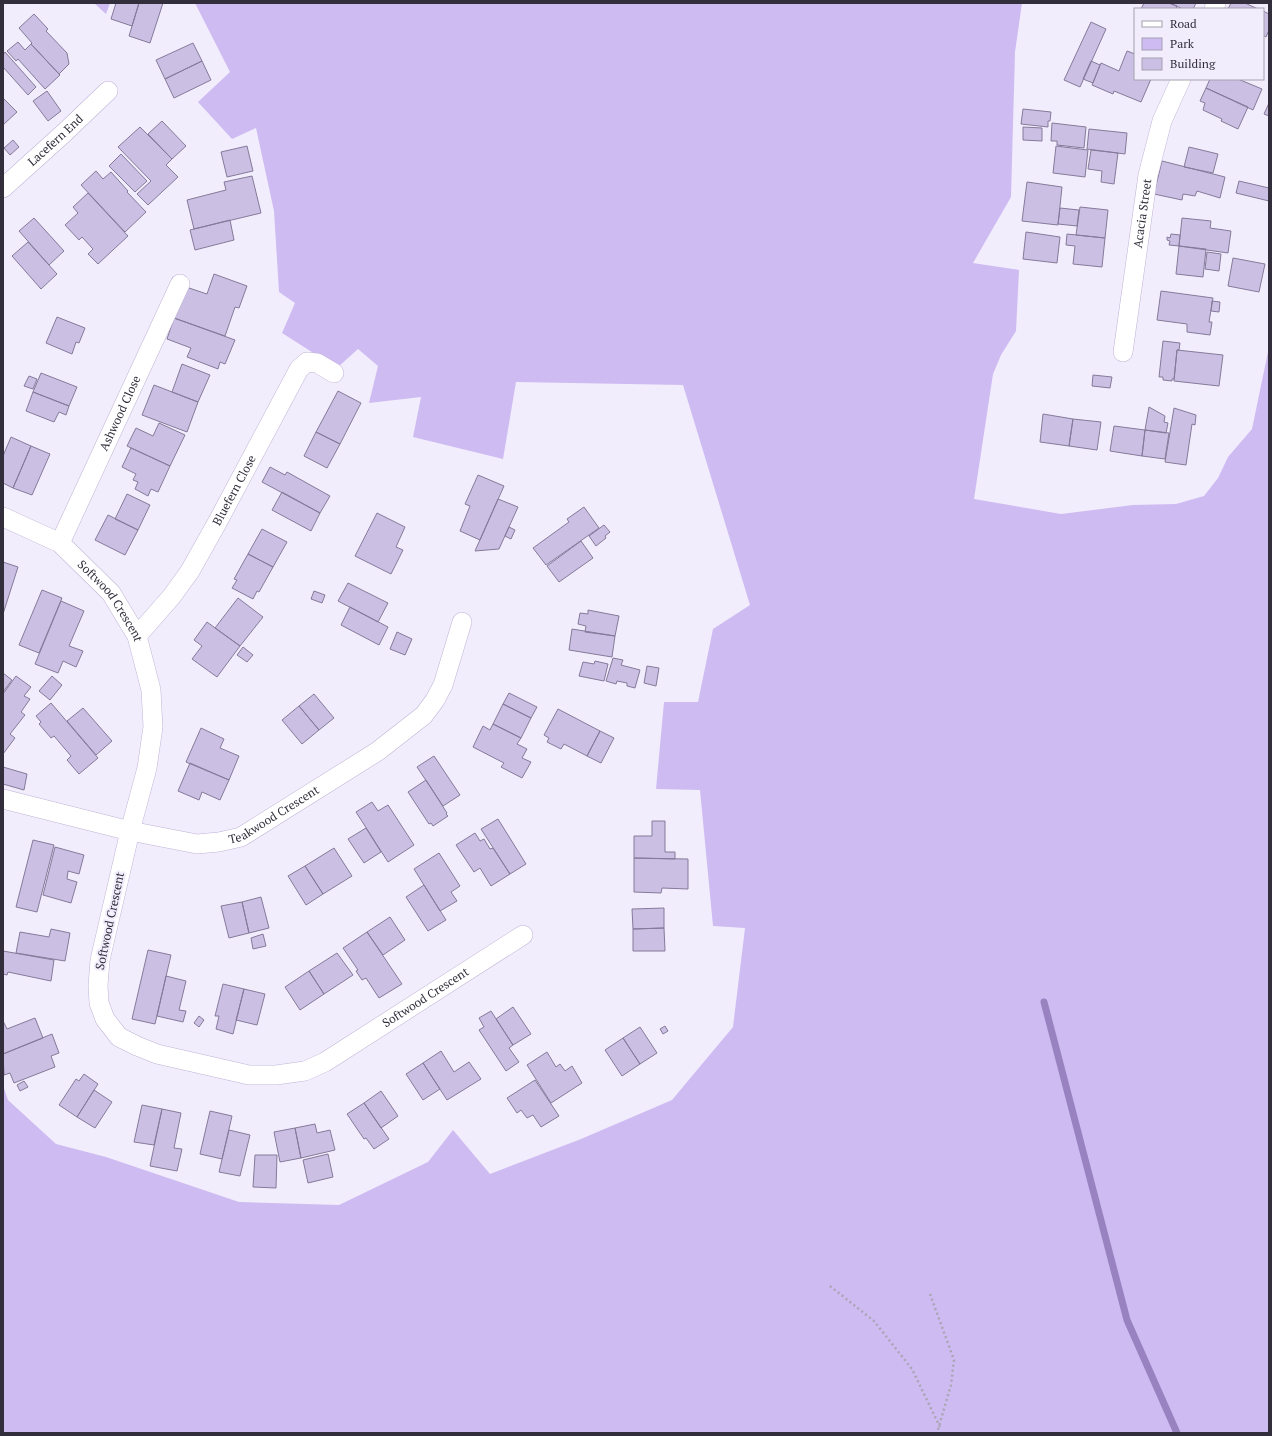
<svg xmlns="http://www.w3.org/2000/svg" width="1272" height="1436" font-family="'PT Serif',serif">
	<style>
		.green { fill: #cebbf2 }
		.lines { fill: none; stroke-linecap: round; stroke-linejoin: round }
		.stream { stroke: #9882c0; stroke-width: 7 }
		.building { fill: #cbc0e3; stroke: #857a9a }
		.minor-casing { stroke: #bfb4d6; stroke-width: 20 }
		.path { stroke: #a9a5b3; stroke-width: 2.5; stroke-dasharray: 2 3; stroke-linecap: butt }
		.minor { stroke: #fff; stroke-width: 19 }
		.labels { text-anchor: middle; stroke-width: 4; stroke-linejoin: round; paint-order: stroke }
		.street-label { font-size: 12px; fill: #322e3b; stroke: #f2edfc }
	</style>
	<rect width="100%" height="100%" fill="#f2edfc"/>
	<path class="green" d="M94,3H110L106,14Z
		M195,3H1022L1015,52L1011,197L973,263L1019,270L1016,331L1001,355L993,374L974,499L1061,514L1133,505L1176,504L1204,496L1218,478L1228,457L1252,429L1269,347V1433H3V1085L8,1100L56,1144L106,1157L239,1202L339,1205L428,1162L453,1130L490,1174L581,1139L672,1100L733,1027L745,928L713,926L700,790L656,789L664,702H698L713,629L750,605L683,385L516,382L503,459L413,437L421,397L369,403L378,366L358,349L337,368L282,333L295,303L279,292L274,211L256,128L232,139L198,102L230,72Z"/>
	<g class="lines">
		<path class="stream" d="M1044,1002L1127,1320L1177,1433"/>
	</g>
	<path class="building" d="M116,3H139L132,26L111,19Z
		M139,3H163L150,43L129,36Z
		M1144,3H1169L1177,6L1176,9H1141Z
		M1169,3H1196L1193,9H1183Z
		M1231,3H1245L1258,9H1228Z
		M1263,11L1269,14V30L1266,37L1263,35Z
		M34,14L48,29L46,31L67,53L69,64L59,74L31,44L32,43L19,28Z
		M1091,22L1106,29L1080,87L1064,80Z
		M18,42L25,50L31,44L60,75L45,89L18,59L16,61L7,51Z
		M193,43L202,61L165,79L156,60Z
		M1127,51L1135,54V79H1151L1141,102L1114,91L1113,94L1092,85L1101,63L1119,71Z
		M5,52L36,87L28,95L3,67V55Z
		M202,61L211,80L174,98L165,79Z
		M1091,61L1100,65L1093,83L1083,79Z
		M1210,79H1238L1262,89L1253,110L1206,88Z
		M1206,88L1248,107L1238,129L1221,121L1222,119L1203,110L1205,103L1200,101Z
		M47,91L61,111L48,121L33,101Z
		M3,98L17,112L3,125Z
		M1269,103V116L1264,114Z
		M1023,109L1051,112L1050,121H1048V127L1021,124Z
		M162,121L186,146L172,159L148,134Z
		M1052,123L1086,127L1084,148L1057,145V141H1051Z
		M140,127L172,159L166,165L178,177L148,205L137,194L151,181L118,147Z
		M1023,127L1042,128V141L1023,140Z
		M1089,129L1127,133L1125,154L1087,149Z
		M13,140L19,147L10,155L4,148Z
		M247,146L253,171L227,177L221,152Z
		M1056,146L1088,150L1085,177L1053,173Z
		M1189,147L1218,154L1213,173L1184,167Z
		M1091,150L1118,153L1114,184L1101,182L1102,171L1088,169Z
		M121,154L147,181L135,192L109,166Z
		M1162,161L1225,177L1220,198L1197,191L1195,196L1183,194L1182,200L1154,194Z
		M96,171L103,179L111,172L128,191L127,192L146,212L125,232L81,185Z
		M252,176L261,213L194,229L187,200L226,190L224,182Z
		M1239,181L1269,188V201L1236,193Z
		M1027,182L1062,187L1058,225L1022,221Z
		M88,193L128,236L98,264L88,254L93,249L82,237L79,240L65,225L78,213L73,207Z
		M1080,207L1108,210L1105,238L1076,235Z
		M1060,208L1079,210L1077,226L1058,224Z
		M34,218L64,251L49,265L19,231Z
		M1182,218L1211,221L1210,228L1231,231L1228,253L1179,246Z
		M230,220L234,240L195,250L190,230Z
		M1026,232L1060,237L1057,263L1023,259Z
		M1067,234L1105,238L1102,267L1073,264L1075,246L1066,245Z
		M1171,234L1180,235L1179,246L1169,245L1170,241L1167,240V237L1170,238Z
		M28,242L57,274L41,289L12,256Z
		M1179,246L1206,249L1203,277L1176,274Z
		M1207,252L1221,254L1219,271L1205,269Z
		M1233,258L1265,264L1259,292L1228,286Z
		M214,274L247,286L239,308L235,307L225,336L174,318L186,287L207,294Z
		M1161,291L1213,298L1209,322H1212L1210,335L1187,332V324L1157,320Z
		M1212,301L1220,302L1219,312L1211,311Z
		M57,317L85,328L79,343L76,342L72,354L46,343Z
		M174,318L235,340L225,364L220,362L218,369L187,357L191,348L167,339Z
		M1163,341L1180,343L1179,350H1177L1174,379H1172V381L1163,380V377H1159Z
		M1177,350L1223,355L1219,386L1174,381Z
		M182,364L210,375L198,402L172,392Z
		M41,373L77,387L69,406L33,392Z
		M1093,375L1112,377L1110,388L1092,386Z
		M29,376L37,379L33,389L24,386Z
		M154,385L198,402L187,432L142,415Z
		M338,391L361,403L340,444L316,432Z
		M33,392L69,406L66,415L59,412L54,422L26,411Z
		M1149,407L1165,416L1164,422L1168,423L1166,433L1145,430Z
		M1174,408L1196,415L1195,425L1192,424L1186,465L1165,462Z
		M1043,414L1073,419L1069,446L1040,442Z
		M1073,419L1101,422L1097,450L1069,446Z
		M159,423L185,435L170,466L127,446L136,428L153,436Z
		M1114,426L1145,430L1142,456L1110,451Z
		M1145,430L1169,433L1165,459L1142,456Z
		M316,432L340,444L327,468L304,456Z
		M11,437L31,446L13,488L3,483V456Z
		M31,446L50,454L32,495L13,488Z
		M131,448L170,466L158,492L151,489L148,496L135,489L138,482L133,480L136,474L122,467Z
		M270,467L285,475L287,472L330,496L320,513L262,482Z
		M478,475L504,486L480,540L460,531L470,506L465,504Z
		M282,492L320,513L311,531L272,510Z
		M127,494L150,505L138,530L115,519Z
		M498,499L518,507L499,549L475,551Z
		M584,507L599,528L546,565L533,548L569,522L567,519Z
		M377,513L405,527L396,547L403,550L391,574L355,556Z
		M108,515L138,530L125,555L95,540Z
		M604,525L610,532L605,536L606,538L596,546L589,536Z
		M509,527L515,530L511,539L505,536Z
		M262,529L287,542L273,567L248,554Z
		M581,541L593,558L559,582L547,566Z
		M248,554L273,567L259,592L257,591L253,599L232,588L237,580L234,579Z
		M3,562L18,567L3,614Z
		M348,583L388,603L378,622L338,601Z
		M42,590L62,598L39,653L19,645Z
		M314,591L325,595L322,603L311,599Z
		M238,598L263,617L240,646L215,628Z
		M61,601L84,611L69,646L83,651L76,667L63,661L58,673L35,664Z
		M350,607L388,627L379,645L341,625Z
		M588,610L619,616L615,636L585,632L586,626L578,624L580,613L588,614Z
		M207,622L240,646L217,677L192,659L202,646L194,640Z
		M572,629L615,636L612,657L569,650Z
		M397,632L412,639L405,655L390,649Z
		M243,647L253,655L247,662L237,655Z
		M613,658L623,660L621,665L640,670L635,688L627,686V683L617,681L616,684L606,681Z
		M595,661L608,664L604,681L579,676L583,662L594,664Z
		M647,666L659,668L656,686L644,683Z
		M3,673L12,680L3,692Z
		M16,676L31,687L24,696L30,699L21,712L25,715L10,734L15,738L3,754V694Z
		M52,676L62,685L50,700L39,691Z
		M509,693L537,707L531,718L503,704Z
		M314,694L334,718L319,730L299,706Z
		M51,703L98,758L79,774L67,760L71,756L54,736L51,738L39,724L41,722L36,716Z
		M503,704L531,718L521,738L493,724Z
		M299,706L319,730L302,744L282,720Z
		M83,708L112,741L96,755L67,721Z
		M558,709L600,731L587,756L564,744L561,749L547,742L549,738L544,735Z
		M493,724L521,738L517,744L527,749L522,758L531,762L522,778L501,767L504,763L473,747L483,726L490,730Z
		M201,728L224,739L220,748L239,756L229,780L186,762Z
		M600,731L614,738L601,763L587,756Z
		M434,756L460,795L443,806L417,767Z
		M190,763L229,780L220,800L202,792L199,800L178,791Z
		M3,767L27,774L24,790L3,784Z
		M426,780L447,813L446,814L448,816L433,826L431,823L429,824L408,792Z
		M372,802L378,811L388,805L414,845L388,862L356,812Z
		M498,819L526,864L510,874L481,829Z
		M652,821H665V852H675V859L634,858V836H652Z
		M366,828L381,852L364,863L348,839Z
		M475,833L480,841L484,839L490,849L493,848L510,874L491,886L480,868L474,872L456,845Z
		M33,840L54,845L37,912L16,907Z
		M55,847L84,855L79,874L68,871L67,879L77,882L71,903L43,895Z
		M334,848L352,876L323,894L305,866Z
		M439,853L460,886L451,892L457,901L440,911L414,869Z
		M634,858L688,859V889L662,888L661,893L634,892Z
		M305,866L323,894L306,905L288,876Z
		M424,885L446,920L428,931L406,897Z
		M261,897L269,928L249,933L242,902Z
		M242,902L249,933L229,938L221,906Z
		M664,908V928L633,929L632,909Z
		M390,917L405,940L383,955L367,932Z
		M664,928L665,951H633V929Z
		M51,929L70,933L65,961L16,953L20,932L49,937Z
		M367,932L402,984L379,998L366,978L362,980L356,971L358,970L343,948Z
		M263,934L266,946L253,949L251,938Z
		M148,950L171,955L155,1024L132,1019Z
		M3,951L54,960L51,981L8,972L7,975L3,974Z
		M337,953L353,975L324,994L309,971Z
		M309,971L324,994L300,1010L285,987Z
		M166,976L186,981L179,1010L186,1011L183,1022L157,1016Z
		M223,984L244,989L233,1034L216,1029L219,1016H215Z
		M244,989L265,994L257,1025L236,1020Z
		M513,1007L531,1034L513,1045L496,1019Z
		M491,1011L513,1045L509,1048L519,1062L506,1071L479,1030L484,1027L479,1018Z
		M199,1016L204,1020L199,1027L194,1023Z
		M35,1018L43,1038L3,1054V1021L7,1029Z
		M665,1026L668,1031L663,1034L660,1029Z
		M640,1027L657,1053L640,1064L623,1038Z
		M52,1034L59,1053L51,1056L55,1067L14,1083L10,1073L4,1075L3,1054Z
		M623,1038L640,1064L622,1076L605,1050Z
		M441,1051L454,1072L469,1062L481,1079L447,1100L423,1063Z
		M547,1052L556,1067L560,1064L565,1071L572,1066L582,1083L551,1103L527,1065Z
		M423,1063L440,1089L423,1100L406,1074Z
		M84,1074L98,1084L77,1117L59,1105L76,1079L79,1081Z
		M535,1080L559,1116L541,1127L533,1115L527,1118L521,1110L517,1113L507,1098Z
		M24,1081L28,1087L20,1091L17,1085Z
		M94,1090L112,1102L95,1128L77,1117Z
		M381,1091L398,1116L381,1128L364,1103Z
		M364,1103L389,1139L374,1149L366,1138L364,1139L347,1114Z
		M142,1105L162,1109L154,1145L134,1142Z
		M162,1109L181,1113L174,1148L182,1149L177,1171L150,1166Z
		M210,1111L232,1116L222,1159L200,1154Z
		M315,1124L317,1133L330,1130L335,1150L301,1158L295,1128Z
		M295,1128L301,1158L280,1162L274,1132Z
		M229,1130L250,1135L240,1176L219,1172Z
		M328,1154L333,1177L308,1183L303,1160Z
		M255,1155H277L276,1188L253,1187Z"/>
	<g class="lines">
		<defs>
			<g id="minor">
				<path d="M1214,9L1216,3"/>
				<path id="s1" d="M3,188L64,133L108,91"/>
				<path id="s2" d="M1123,352L1148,175L1162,121L1181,79"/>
				<path id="s3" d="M3,517L60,543L111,593L137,636L151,690L153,727L147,768L130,831L100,960L98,986L99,1003L105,1019L119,1037L137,1046L157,1054L249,1075H276L305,1071L325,1062L523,935"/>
				<path id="s4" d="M60,543L180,284"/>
				<path id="s5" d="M137,636L172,596L190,571L217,523L299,369L307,362L317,363L334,373"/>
				<path id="s6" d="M3,799L130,831L197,844L219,842L241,837L378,751L424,715L435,700L443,685L462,622"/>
			</g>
		</defs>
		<use href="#minor" class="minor-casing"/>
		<path class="path" d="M830,1286L874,1321L912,1369L940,1427
			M930,1294L954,1360L951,1385L937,1433"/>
		<use href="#minor" class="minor"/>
	</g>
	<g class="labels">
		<g class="street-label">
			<text dy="4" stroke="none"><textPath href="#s1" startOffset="71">Lacefern End</textPath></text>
			<text dy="4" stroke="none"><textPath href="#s2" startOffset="140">Acacia Street</textPath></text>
			<text dy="4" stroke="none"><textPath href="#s4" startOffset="143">Ashwood Close</textPath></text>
			<text dy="4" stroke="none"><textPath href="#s5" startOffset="176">Bluefern Close</textPath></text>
			<text dy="4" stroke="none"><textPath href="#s3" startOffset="140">Softwood Crescent</textPath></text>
			<text dy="4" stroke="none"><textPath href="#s6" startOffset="283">Teakwood Crescent</textPath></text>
			<text transform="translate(110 921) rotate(-78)" y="4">Softwood Crescent</text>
			<text dy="4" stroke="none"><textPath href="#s3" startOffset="933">Softwood Crescent</textPath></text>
		</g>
	</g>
	<rect width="1272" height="1436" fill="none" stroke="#322e3b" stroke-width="8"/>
	<rect x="1134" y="8" width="130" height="72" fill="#f2edfc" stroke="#a5a1af"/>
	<rect x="1142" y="21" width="20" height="6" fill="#ffffff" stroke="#a5a1af"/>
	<text x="1170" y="28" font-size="12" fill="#322e3b">Road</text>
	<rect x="1142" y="38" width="20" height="12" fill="#cebbf2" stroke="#a5a1af"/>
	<text x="1170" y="48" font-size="12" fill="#322e3b">Park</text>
	<rect x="1142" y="58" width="20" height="12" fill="#cbc0e3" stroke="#a5a1af"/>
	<text x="1170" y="68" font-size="12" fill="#322e3b">Building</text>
</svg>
